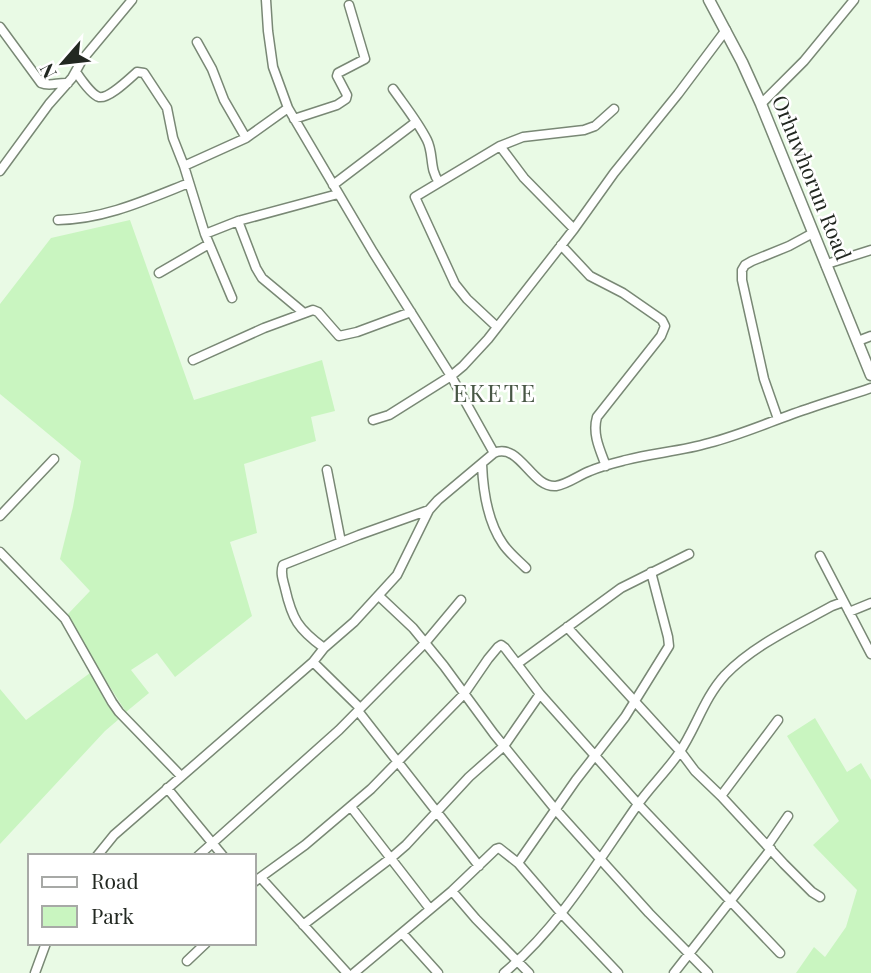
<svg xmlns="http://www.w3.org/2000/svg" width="871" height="973" font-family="'Playfair Display',serif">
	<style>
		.green { fill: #c9f5c0 }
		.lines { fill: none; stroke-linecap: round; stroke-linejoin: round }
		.minor-casing { stroke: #798875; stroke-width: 11 }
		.tertiary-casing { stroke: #798875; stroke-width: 13 }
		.minor { stroke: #fff; stroke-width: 8 }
		.tertiary { stroke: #fff; stroke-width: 10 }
		.labels { text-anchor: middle; stroke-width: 5; stroke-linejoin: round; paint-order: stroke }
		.street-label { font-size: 21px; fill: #222821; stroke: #fff }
		.quarter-label { font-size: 24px; letter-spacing: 2px; fill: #485745; stroke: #fff }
	</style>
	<rect width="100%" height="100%" fill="#e9fae5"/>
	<path class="green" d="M130,220L194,400L322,360L335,411L311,417L316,441L244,464L257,533L230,542L252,616L175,677L157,653L131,670L149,693L126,712L98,668L68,614L90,591L60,559L73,507L81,461L0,394V304L51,238Z
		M90,673L108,706L119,719L105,731L0,844V689L26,720Z
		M815,718L847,772L861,763L871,780V973H796L814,947L825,957L846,927L857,890L813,845L839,821L787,736Z"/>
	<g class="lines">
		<defs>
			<path id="minor" d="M266,0L268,31L273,67L288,108L373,252L451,376L494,453
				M0,27L41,83C50,87 58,82 68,83
				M197,42L212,69L224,100L246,138
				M76,72C80,78 92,95 99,97C109,99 130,78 137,72L144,73L167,108L173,138L184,166L246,138L288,108
				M393,89C405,106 418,122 427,140C434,154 429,169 439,182
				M761,104L804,61L854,0
				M294,119L337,105L346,99L347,95L337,76L338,73L365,59L349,5
				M500,146L524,178L574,229
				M184,166L205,234L232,298
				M0,171L49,104L72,78L82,60L132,0
				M333,185L416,122
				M58,220C105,219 146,200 189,183
				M238,221L256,268L262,278L304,313
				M205,234L238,221L338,194
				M561,245L590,276L623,293L662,320L665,326L661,336L597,417C592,434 600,450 606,466
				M826,266L830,263L871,250
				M159,273L209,244
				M497,327L467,299L455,284L415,197L500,146L523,137L584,130L595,126L614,109
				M858,341L871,336
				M193,360L264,328L313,310L318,312L339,336L357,332L411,312
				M778,419L764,379L742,280V270L745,265L752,261L789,246L813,233
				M373,420L389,415L451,376L463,366L488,339L574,229L614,173L678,94L726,30
				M482,464C483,491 487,521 503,544C509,553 519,561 526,568
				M327,470L341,542
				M0,516L54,459
				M0,552L65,619L112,702L119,712L181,776
				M820,556L871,654
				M379,596L413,628L444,666L494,734L555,809L649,913L708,973
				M849,612L871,603
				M567,627L680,751L695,771L721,796L784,864L812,892L820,897
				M324,648C298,629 292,619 285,588C283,580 280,573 283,565L359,535L429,510
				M313,662L360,708
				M517,664L621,588L689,554
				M358,711L479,866
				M167,788L223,856
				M721,796L778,720
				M351,807L430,909
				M768,845L788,816
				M97,856L114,835L313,662L324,648L354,622L397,575L429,510L438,500L494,453C520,442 531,488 556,486C568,484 579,475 590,471C601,466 614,463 626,460C653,453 682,451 709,443C744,434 776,419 810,408C830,401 851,395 871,388
				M198,856L339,730L425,643L461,600
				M518,863L576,780L625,717L669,646L668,637L651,572
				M261,878L347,973
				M254,882L305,845L371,789L464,694L488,659L498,647L501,645L505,648L540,694L638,804L780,953
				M452,891L476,919L529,973
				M303,925L391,858L406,845L469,777L504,746L540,694
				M402,933L438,973
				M187,961L206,943
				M35,973L46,943
				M354,973L452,891L496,849L499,848L518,863L561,913L618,973
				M504,973C559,927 596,864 636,807C649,788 666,772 679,753C696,728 704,698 725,675C754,645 796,626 832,606L843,602
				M674,973L771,849"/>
			<path id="tertiary" d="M709,0L742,62L761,104L871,375"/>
		</defs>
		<use href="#minor" class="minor-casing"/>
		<use href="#tertiary" class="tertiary-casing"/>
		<use href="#minor" class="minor"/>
		<use href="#tertiary" class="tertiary"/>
	</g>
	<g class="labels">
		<g class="street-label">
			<text transform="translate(811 178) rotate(68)" y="7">Orhuwhorun Road</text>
		</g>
		<g class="quarter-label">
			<text x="495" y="402">EKETE</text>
		</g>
	</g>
	<rect x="28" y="854" width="228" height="91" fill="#ffffff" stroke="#a7a9a6" stroke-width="2"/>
	<rect x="42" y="877" width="35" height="10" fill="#ffffff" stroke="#a7a9a6" stroke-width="2"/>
	<text x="91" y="889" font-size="21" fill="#222821">Road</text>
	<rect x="42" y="906" width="35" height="21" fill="#c9f5c0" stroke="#a7a9a6" stroke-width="2"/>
	<text x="91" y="924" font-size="21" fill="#222821">Park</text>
	<g transform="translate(63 63) rotate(242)" stroke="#ffffff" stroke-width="5" paint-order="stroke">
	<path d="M0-5L12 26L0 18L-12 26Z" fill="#222821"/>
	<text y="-10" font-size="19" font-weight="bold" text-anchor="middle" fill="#222821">N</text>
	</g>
</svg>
